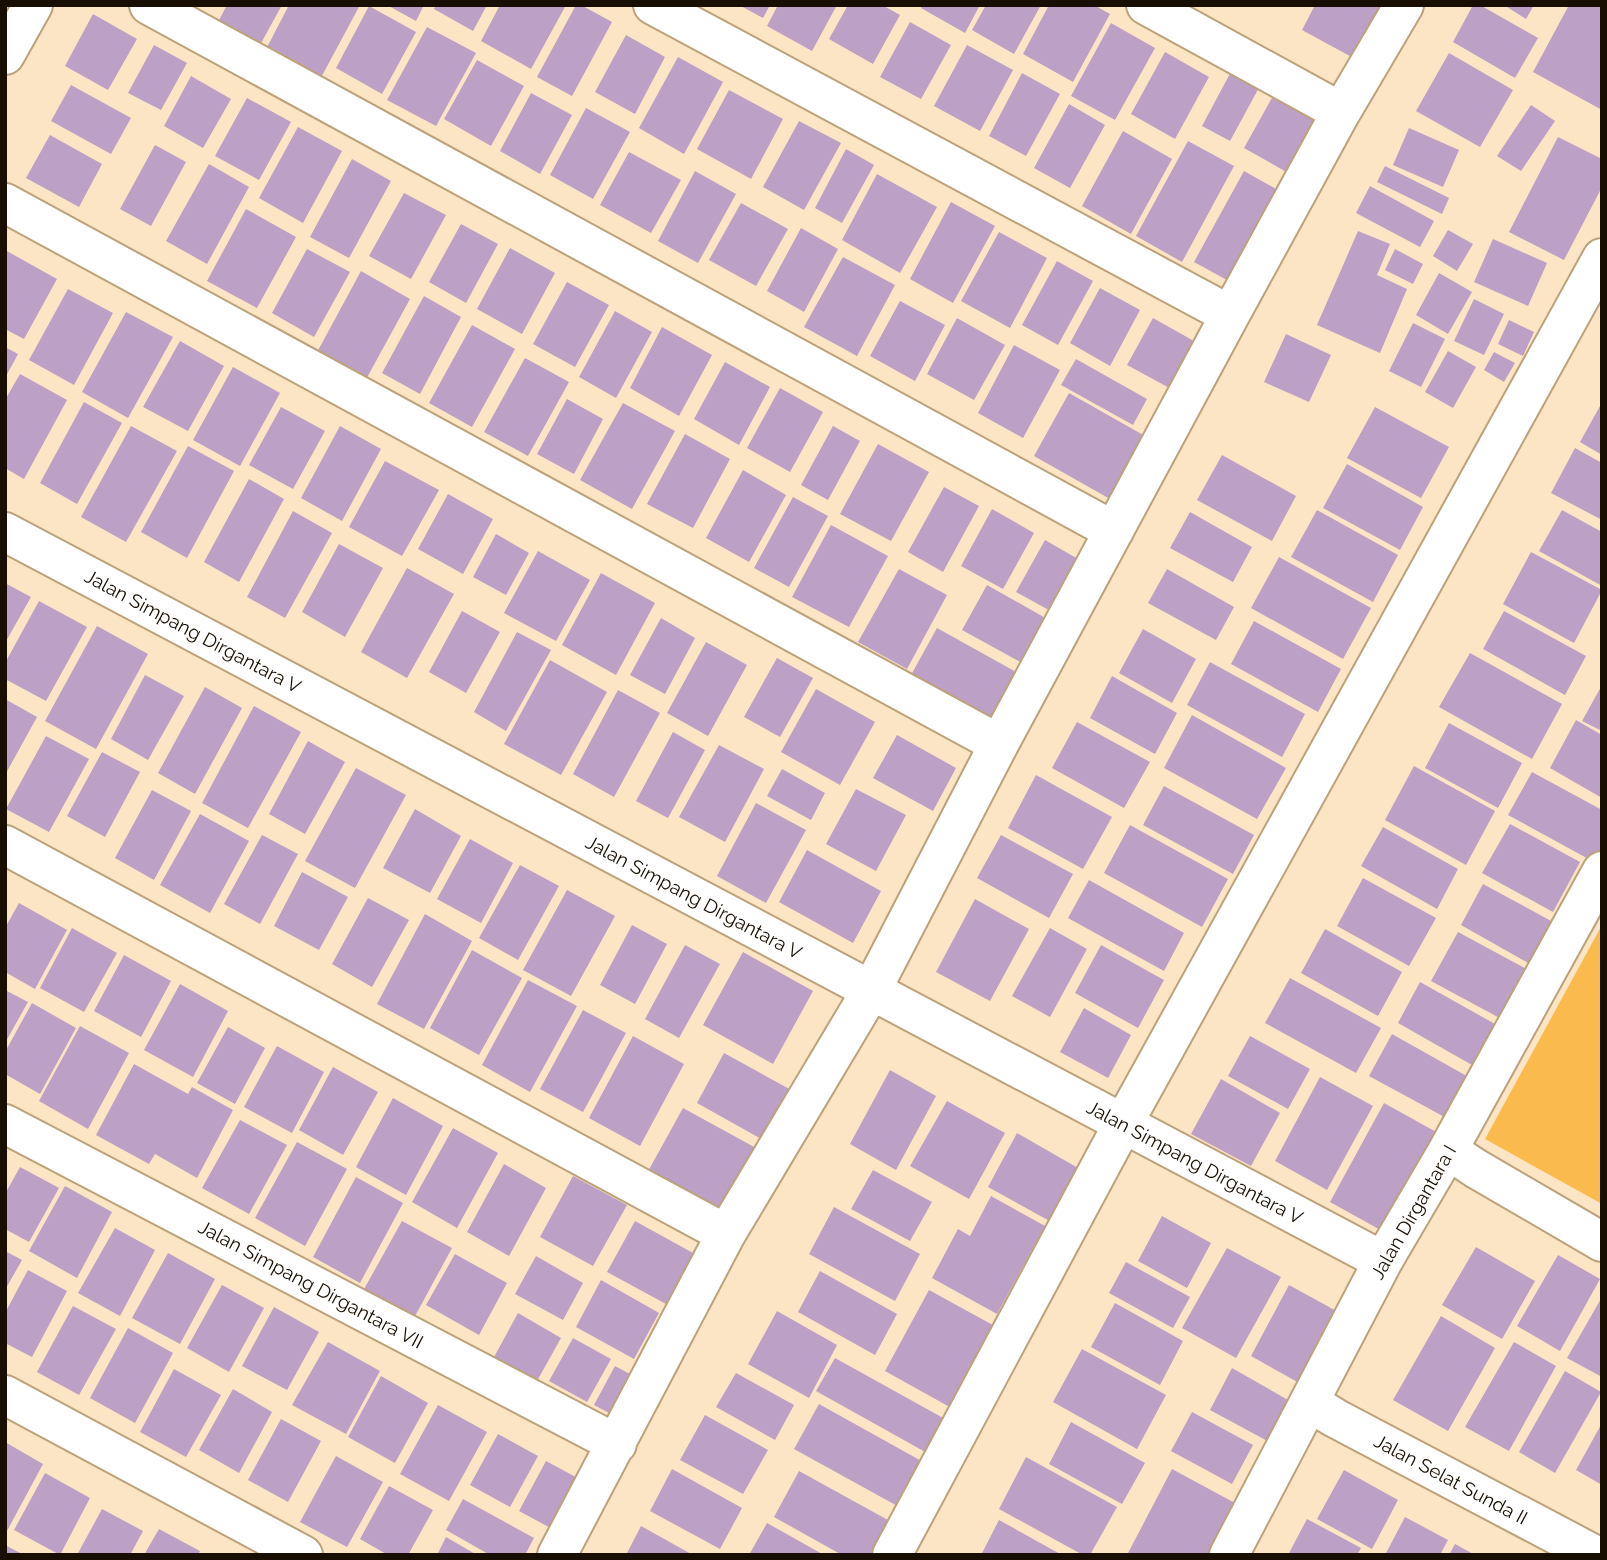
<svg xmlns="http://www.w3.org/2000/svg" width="1607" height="1560" font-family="Raleway,sans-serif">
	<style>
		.green { fill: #faba4e }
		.building { fill: #bca0c6 }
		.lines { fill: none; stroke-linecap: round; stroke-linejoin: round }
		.minor-casing { stroke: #bca27a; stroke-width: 42 }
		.minor { stroke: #fff; stroke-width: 38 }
		.labels { text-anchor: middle; stroke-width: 5; stroke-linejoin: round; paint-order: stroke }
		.street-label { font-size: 19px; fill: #180e02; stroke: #fff }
	</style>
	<rect width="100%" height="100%" fill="#fce5c4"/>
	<path class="green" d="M1602,925V1204L1485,1139Z"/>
	<path class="building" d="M227,5H282L260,45L218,22Z
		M289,5H360L317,85L263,55Z
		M387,5H424L416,21Z
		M436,5H487L473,31L434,9Z
		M500,5H566L531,69L481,41Z
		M576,5H581L612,22L572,96L537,77Z
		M739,5H770L763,18Z
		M778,5H837L812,51L767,26Z
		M848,5H882L900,15L873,64L829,39Z
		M922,5H980L965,33L921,8Z
		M986,5H1041L1014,54L972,30Z
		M1049,5H1094L1110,14L1073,82L1023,54Z
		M1315,5H1389L1359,61L1302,30Z
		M1473,5H1480L1538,38L1515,78L1453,42Z
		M1504,5H1534L1526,19Z
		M1569,5H1602V110L1533,72Z
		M369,6L416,32L382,94L336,68Z
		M93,14L137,39L108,90L65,66Z
		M910,22L951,45L921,99L880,77Z
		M1111,23L1155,48L1115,120L1071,96Z
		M427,27L476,53L436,126L387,100Z
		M626,35L665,57L635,114L595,92Z
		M154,45L187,63L161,110L128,93Z
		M967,45L1013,70L980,131L934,106Z
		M1165,52L1209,77L1175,139L1131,114Z
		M1449,53L1513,90L1480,147L1416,111Z
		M678,57L723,82L684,154L639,128Z
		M477,60L524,86L491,146L444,119Z
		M1233,68L1261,84L1230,141L1202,126Z
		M1022,73L1060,94L1026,156L989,136Z
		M191,76L231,99L203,148L164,126Z
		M71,85L131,118L111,154L51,121Z
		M729,90L783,119L751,179L697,149Z
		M531,93L572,115L540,174L500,151Z
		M1273,96L1327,126L1299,179L1244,148Z
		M247,98L291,122L259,180L215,156Z
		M1069,104L1105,125L1070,188L1034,168Z
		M1531,105L1555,121L1521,171L1497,156Z
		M586,108L630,132L593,199L550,175Z
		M799,121L841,143L804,210L763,187Z
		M298,127L342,151L303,223L259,198Z
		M1409,128L1459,150L1443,187L1393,165Z
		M1123,131L1172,159L1131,234L1082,206Z
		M50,135L102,164L79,207L26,178Z
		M1558,137L1602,159V187L1564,260L1509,232Z
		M1188,141L1234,166L1182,262L1136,236Z
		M155,145L186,162L151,226L120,209Z
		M846,149L874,165L842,223L815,208Z
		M629,152L681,180L651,233L600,205Z
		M352,159L391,181L349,258L310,237Z
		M209,164L249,187L207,264L166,241Z
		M1385,166L1449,198L1442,214L1377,182Z
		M695,171L736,194L698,263L658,241Z
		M1244,171L1285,194L1236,285L1194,262Z
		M877,174L937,207L900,273L842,240Z
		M1370,186L1434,221L1420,247L1356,213Z
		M404,193L446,215L411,279L369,256Z
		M951,202L995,226L953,303L910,279Z
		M741,203L788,229L756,286L709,260Z
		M246,209L296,237L257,308L207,281Z
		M461,224L498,244L466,303L429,282Z
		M801,228L838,249L804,312L767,291Z
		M1448,230L1473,244L1457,271L1433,256Z
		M1358,231L1390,244L1377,275L1407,289L1380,353L1317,325Z
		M999,232L1047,258L1010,328L961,301Z
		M1493,239L1547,263L1528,306L1474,282Z
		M510,248L555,273L522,334L477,309Z
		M307,249L350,272L314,337L272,313Z
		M1395,249L1423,264L1413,284L1385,270Z
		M5,250L57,279L24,339L5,329Z
		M843,257L895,285L857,356L804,327Z
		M1057,261L1093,281L1058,345L1022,325Z
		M361,271L410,299L364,383L315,356Z
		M1439,273L1472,292L1448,334L1416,315Z
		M567,282L609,305L575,367L533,344Z
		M1100,288L1140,310L1110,366L1070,343Z
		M68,289L113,313L74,385L29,360Z
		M424,296L461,317L420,394L382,373Z
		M1474,299L1504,314L1484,355L1454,341Z
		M900,301L945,325L915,381L870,356Z
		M615,311L652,332L616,398L579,377Z
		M126,312L173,337L128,418L82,392Z
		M957,318L1005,345L974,400L927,374Z
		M1153,318L1201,345L1175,391L1127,365Z
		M1509,320L1534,332L1523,356L1498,344Z
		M1413,323L1445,339L1421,387L1389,371Z
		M472,325L515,349L472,427L429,403Z
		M662,327L712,355L679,416L630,388Z
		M1286,334L1331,355L1309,402L1264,382Z
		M180,341L224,366L188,431L143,407Z
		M1014,345L1060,370L1023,438L978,413Z
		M5,347L18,354L5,378Z
		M1448,351L1476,367L1453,408L1425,392Z
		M1494,352L1515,363L1504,382L1484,370Z
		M525,358L569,382L528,456L484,432Z
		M1076,359L1147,399L1133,425L1061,385Z
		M725,362L770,387L739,445L694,419Z
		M233,367L280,393L240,466L193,440Z
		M20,374L67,400L24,479L5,468V400Z
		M780,388L823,412L790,472L747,448Z
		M1069,393L1145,436L1110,499L1034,456Z
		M567,399L603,419L574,474L537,454Z
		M84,402L122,423L77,504L40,483Z
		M623,403L675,431L632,509L580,480Z
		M1600,406L1602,407V455L1580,442Z
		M281,407L325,431L293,489L249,465Z
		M1375,407L1449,447L1421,498L1347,458Z
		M131,426L177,451L126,542L81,517Z
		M340,426L381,449L342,521L301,498Z
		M833,426L860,441L828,500L801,485Z
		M685,434L730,459L693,528L647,504Z
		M878,444L929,472L891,541L840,514Z
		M188,446L234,471L187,558L141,532Z
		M1575,448L1602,463V520L1551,493Z
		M1222,455L1296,496L1272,541L1197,500Z
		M385,461L439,490L402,556L349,527Z
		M1347,464L1423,507L1400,550L1323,508Z
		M743,470L786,495L749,562L706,538Z
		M249,479L284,499L239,582L204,562Z
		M944,487L979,506L943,572L908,552Z
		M448,494L493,519L463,574L418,549Z
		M793,497L828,516L789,587L754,568Z
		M992,509L1034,533L1003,589L961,566Z
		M1317,510L1398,555L1373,602L1291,557Z
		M1562,510L1602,532V586L1539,551Z
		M293,511L332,533L285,618L247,597Z
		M1190,512L1252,547L1233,582L1170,548Z
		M831,525L888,556L849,627L792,597Z
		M496,534L529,553L506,595L473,577Z
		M1045,540L1085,563L1058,615L1016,592Z
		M339,544L383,568L345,637L302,612Z
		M538,551L590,580L556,641L504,613Z
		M1531,552L1602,590L1574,643L1503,604Z
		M1279,557L1371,608L1343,659L1251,608Z
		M407,568L454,594L407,678L361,652Z
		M899,569L947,595L907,669L858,642Z
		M1167,569L1234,607L1216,640L1148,603Z
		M601,573L655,603L616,675L562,645Z
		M5,583L31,597L5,643Z
		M987,585L1049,620L1024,664L962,630Z
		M39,601L87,627L46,701L5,679V663Z
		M462,611L500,632L466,693L429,672Z
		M1504,611L1586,656L1565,695L1483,649Z
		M661,618L695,638L665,694L630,675Z
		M1254,621L1341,669L1318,712L1231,664Z
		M97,626L148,654L96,749L45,721Z
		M937,628L1020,674L994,721L911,675Z
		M1143,629L1196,659L1172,703L1119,673Z
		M517,632L551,650L506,731L474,712Z
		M706,642L747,665L708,736L667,713Z
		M1470,653L1562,704L1532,759L1439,707Z
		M777,658L813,678L780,737L744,717Z
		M550,660L607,692L561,775L504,744Z
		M1210,662L1305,714L1282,757L1187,705Z
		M145,675L184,696L148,760L111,739Z
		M1112,676L1177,713L1155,754L1090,718Z
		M1602,685V731L1582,721Z
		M205,687L242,708L195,794L158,773Z
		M816,689L875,722L840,785L781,752Z
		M618,690L660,713L614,797L573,774Z
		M5,699L37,717L5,775Z
		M254,706L301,732L248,828L202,803Z
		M1192,715L1286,768L1257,819L1164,768Z
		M1576,720L1602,735V798L1550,768Z
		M1077,722L1150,762L1124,808L1052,768Z
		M1449,723L1522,763L1498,808L1425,768Z
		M673,732L705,750L668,818L636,801Z
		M897,735L956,768L933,811L873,778Z
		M46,736L89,759L49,832L6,809Z
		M308,741L345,762L305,834L269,814Z
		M719,745L764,769L725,842L679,817Z
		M102,752L140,772L105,837L67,816Z
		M1414,766L1495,811L1466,865L1385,820Z
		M356,768L406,795L355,888L305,861Z
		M782,769L825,793L811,820L767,796Z
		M1532,772L1602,810V847L1594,862L1508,815Z
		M1036,775L1112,817L1083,869L1008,828Z
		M1164,786L1254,835L1233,874L1143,825Z
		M856,789L906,815L876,871L826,844Z
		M152,790L191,811L154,880L115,858Z
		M756,803L806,830L766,903L717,876Z
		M415,809L461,836L430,893L383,868Z
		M200,814L249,841L210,913L160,885Z
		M1510,824L1580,862L1553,912L1482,873Z
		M1130,825L1228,879L1202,927L1104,873Z
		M1383,827L1458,869L1437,909L1361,866Z
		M262,835L298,854L260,924L224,904Z
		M1001,835L1073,874L1049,918L977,878Z
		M470,839L513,863L481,923L437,899Z
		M807,850L881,891L853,943L779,902Z
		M520,865L559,886L518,960L479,938Z
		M302,872L348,897L319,950L274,926Z
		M1363,878L1436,918L1409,966L1337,926Z
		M1089,880L1184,933L1164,971L1068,918Z
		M1483,884L1553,922L1530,964L1461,925Z
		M567,890L615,916L571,996L523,970Z
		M368,898L409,920L372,987L332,964Z
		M975,899L1029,929L990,1001L936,972Z
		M19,903L67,930L35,989L5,972V928Z
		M425,914L472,941L424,1029L377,1004Z
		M632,925L667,944L635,1004L600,985Z
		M72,928L117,953L84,1012L40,988Z
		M1050,928L1087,949L1050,1017L1012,996Z
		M1325,929L1402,972L1378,1016L1301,973Z
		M1458,932L1534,973L1507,1022L1431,981Z
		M685,945L720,964L679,1038L645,1019Z
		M1101,945L1164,980L1138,1028L1075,993Z
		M472,950L522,978L479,1055L430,1028Z
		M743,952L813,991L773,1064L703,1025Z
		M124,955L171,981L141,1037L94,1011Z
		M1290,978L1381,1028L1356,1073L1265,1023Z
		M528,980L577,1006L530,1092L482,1065Z
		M1420,982L1495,1024L1472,1065L1398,1023Z
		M180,984L228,1011L193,1077L144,1050Z
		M5,990L28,1002L5,1043Z
		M32,1003L76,1028L40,1094L5,1074V1052Z
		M1084,1008L1131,1035L1108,1078L1060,1052Z
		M583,1010L626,1033L583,1112L540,1089Z
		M80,1026L129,1053L88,1129L39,1101Z
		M228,1027L265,1048L235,1104L197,1083Z
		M1392,1034L1472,1079L1450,1120L1369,1076Z
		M633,1036L684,1064L640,1146L589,1118Z
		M1250,1036L1310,1069L1288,1109L1228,1076Z
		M277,1046L324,1072L292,1133L244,1107Z
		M724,1053L802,1096L774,1146L697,1103Z
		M134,1064L188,1094L192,1087L233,1110L197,1178L155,1154L149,1164L96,1135Z
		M333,1067L378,1092L343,1155L299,1130Z
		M890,1070L936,1096L896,1170L850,1144Z
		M1320,1077L1373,1106L1327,1190L1275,1161Z
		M1221,1079L1280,1113L1251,1166L1191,1134Z
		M393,1098L443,1126L406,1195L356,1167Z
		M947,1101L1005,1133L969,1199L910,1166Z
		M1384,1103L1438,1133L1384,1232L1330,1202Z
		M683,1108L756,1148L720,1215L646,1175Z
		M240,1120L287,1145L249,1214L202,1188Z
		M453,1128L498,1153L457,1228L412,1202Z
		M1017,1133L1092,1176L1064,1229L988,1187Z
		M297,1142L347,1169L305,1246L255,1218Z
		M504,1164L546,1188L509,1256L467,1232Z
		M20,1167L59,1188L29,1242L5,1229V1194Z
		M873,1170L932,1202L910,1241L851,1209Z
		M573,1176L627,1205L593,1266L540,1237Z
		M356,1177L403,1203L360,1283L313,1257Z
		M65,1186L112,1212L77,1278L29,1251Z
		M991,1196L1045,1226L997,1314L932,1278L958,1229L970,1236Z
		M834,1207L920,1254L895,1301L809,1254Z
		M1162,1216L1211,1243L1187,1288L1138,1261Z
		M402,1221L452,1248L414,1318L363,1291Z
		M635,1221L693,1253L666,1304L607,1272Z
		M115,1228L155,1250L120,1316L78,1293Z
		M1476,1247L1535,1281L1502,1339L1442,1305Z
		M1227,1248L1281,1277L1236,1358L1182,1328Z
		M5,1251L22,1260L5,1290Z
		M168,1253L215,1279L180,1344L132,1318Z
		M455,1254L507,1283L479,1335L426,1305Z
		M1558,1255L1600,1279L1560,1351L1517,1326Z
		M536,1256L583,1283L563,1320L515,1294Z
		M1126,1262L1190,1297L1173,1328L1109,1293Z
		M28,1270L67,1291L32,1357L5,1343V1313Z
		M820,1271L897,1314L875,1355L798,1312Z
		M601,1280L659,1313L634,1359L576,1327Z
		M222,1285L264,1308L229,1372L187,1348Z
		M1289,1285L1340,1313L1301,1384L1251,1356Z
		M929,1290L1000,1329L955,1410L885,1371Z
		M1602,1297V1377L1567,1358Z
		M1115,1303L1183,1341L1160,1385L1091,1347Z
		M73,1306L116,1329L79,1395L37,1372Z
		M274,1307L319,1332L287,1390L242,1366Z
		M777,1311L837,1345L809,1398L748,1364Z
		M518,1313L561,1338L537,1381L494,1357Z
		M1441,1316L1495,1348L1448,1431L1393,1400Z
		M128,1328L173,1353L135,1423L90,1398Z
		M573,1338L611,1359L587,1402L549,1381Z
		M328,1342L380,1371L346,1434L292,1405Z
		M1514,1342L1556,1366L1509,1451L1465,1427Z
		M1082,1349L1166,1395L1137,1449L1053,1402Z
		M835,1358L954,1424L936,1458L816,1391Z
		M615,1366L645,1382L624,1421L594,1405Z
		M1232,1368L1295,1404L1273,1444L1210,1410Z
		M174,1369L221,1395L186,1457L140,1432Z
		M1565,1371L1601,1392L1555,1473L1519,1452Z
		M736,1373L794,1405L775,1440L716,1407Z
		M381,1376L428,1403L395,1463L348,1437Z
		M233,1389L272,1412L239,1473L199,1450Z
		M819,1404L925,1463L901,1508L794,1449Z
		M438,1405L487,1432L449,1501L400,1474Z
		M1192,1412L1253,1445L1232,1484L1171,1451Z
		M705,1415L768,1450L743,1494L680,1460Z
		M281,1419L321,1441L288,1502L248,1480Z
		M1071,1422L1145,1463L1122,1504L1049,1464Z
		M1602,1423V1485L1576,1470Z
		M498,1434L538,1456L510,1507L470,1485Z
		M5,1442L43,1464L7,1531L5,1530Z
		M336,1456L383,1482L347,1547L300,1522Z
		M1026,1457L1117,1507L1090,1555H1083L999,1509Z
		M546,1461L585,1482L558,1532L519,1511Z
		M672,1469L742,1508L720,1549L650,1511Z
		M1172,1469L1246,1509L1221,1555H1127Z
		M1344,1470L1398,1500L1372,1549L1317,1519Z
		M799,1471L897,1525L881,1555H842L774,1517Z
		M45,1473L90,1498L60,1555L14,1530Z
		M389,1486L433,1510L408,1555H388L360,1539Z
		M463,1499L534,1538L525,1555H490L446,1530Z
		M102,1509L143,1531L130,1555H77Z
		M1405,1517L1448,1540L1440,1555H1385Z
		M1307,1519L1361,1548L1357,1555H1288Z
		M999,1520L1062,1555H981Z
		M767,1523L824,1555H749Z
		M641,1526L693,1555H626Z
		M159,1529L200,1551L198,1555H144Z
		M446,1537L477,1555H437Z
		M1455,1544L1475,1555H1449Z
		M5,1545L24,1555H5Z"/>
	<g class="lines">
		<defs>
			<path id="minor" d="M149,5L1114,531
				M653,5L1230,315
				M1146,5L1341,112
				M5,55L33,5
				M5,203L999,744
				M5,532L1383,1261
				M5,845L726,1234
				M5,1124L617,1444
				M1448,1150L1475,1168L1602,1242
				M5,1395L303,1555
				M1309,1402L1335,1418L1595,1555
				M557,1555L726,1234L871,991L999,744L1230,315L1341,112L1404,5
				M892,1555L1123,1124L1602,258
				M1229,1555L1383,1261L1448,1150L1602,871"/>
		</defs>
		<use href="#minor" class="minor-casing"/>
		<use href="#minor" class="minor"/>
	</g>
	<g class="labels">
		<g class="street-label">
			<text transform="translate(193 631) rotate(28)" y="7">Jalan Simpang Dirgantara V</text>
			<text transform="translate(694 897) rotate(28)" y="7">Jalan Simpang Dirgantara V</text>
			<text transform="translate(1195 1162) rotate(28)" y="7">Jalan Simpang Dirgantara V</text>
			<text transform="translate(1413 1212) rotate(-60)" y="7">Jalan Dirgantara I</text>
			<text transform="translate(311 1284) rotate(28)" y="7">Jalan Simpang Dirgantara VII</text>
			<text transform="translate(1451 1479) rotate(28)" y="7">Jalan Selat Sunda II</text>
		</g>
	</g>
	<rect width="1607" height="1560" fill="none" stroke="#180e02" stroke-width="14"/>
</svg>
